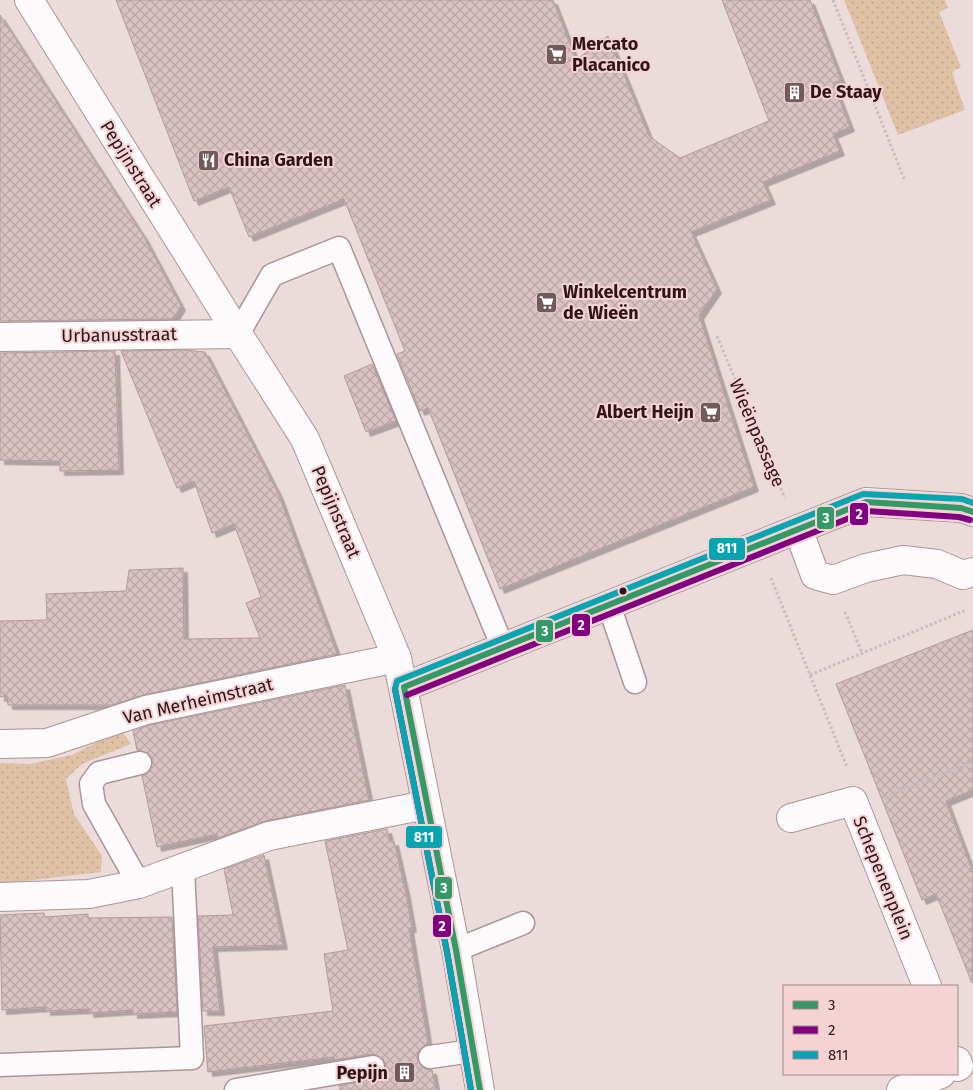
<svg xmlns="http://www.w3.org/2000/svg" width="973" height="1090" font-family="'Fira Sans',sans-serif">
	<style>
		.grass { fill: url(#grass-dots) }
		.building { fill: url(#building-cross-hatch); stroke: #b19b9d; filter: url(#shadow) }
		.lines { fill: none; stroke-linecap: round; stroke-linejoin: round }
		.service-casing { stroke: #ab9597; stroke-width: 25 }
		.pedestrian-casing { stroke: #ab9597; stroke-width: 30 }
		.minor-casing { stroke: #ab9597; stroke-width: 30 }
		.path { stroke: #c8bebf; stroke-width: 3; stroke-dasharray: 2.5 2.5; stroke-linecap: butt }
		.service { stroke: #fcfafa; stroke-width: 22 }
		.pedestrian { stroke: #fcfafa; stroke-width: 28 }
		.minor { stroke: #fcfafa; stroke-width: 28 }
		.bus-1-casing { stroke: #f4d3d5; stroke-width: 10 }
		.bus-2-casing { stroke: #f4d3d5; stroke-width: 10 }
		.bus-3-casing { stroke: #f4d3d5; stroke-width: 10 }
		.bus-1 { stroke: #396; stroke-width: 6 }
		.bus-2 { stroke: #800080; stroke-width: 6 }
		.bus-3 { stroke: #07a4b2; stroke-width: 6 }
		.bus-dot { fill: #311418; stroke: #f4d3d5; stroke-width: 2 }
		.labels { text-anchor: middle; stroke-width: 4; stroke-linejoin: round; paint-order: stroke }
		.poi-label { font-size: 18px; font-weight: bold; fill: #311418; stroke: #f4d3d5; text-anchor: start }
		.street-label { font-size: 18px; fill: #311418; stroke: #f4d3d5 }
		.line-badge { stroke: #f4d3d5; stroke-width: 2 }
		.badge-label { font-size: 14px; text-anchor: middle; font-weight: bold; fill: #fff }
	</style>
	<defs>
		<pattern id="grass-dots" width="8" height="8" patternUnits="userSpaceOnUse" patternTransform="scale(1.25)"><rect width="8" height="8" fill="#dfc2a6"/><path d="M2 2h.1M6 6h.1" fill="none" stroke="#c0a68e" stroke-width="1.8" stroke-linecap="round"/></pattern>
		<pattern id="building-cross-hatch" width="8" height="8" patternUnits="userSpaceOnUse" patternTransform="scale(1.25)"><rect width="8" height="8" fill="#d9c2c3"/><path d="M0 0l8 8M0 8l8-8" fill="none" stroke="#bba6a7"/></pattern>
		<filter id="shadow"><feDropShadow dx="4.5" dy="4.5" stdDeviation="0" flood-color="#0004"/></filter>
	</defs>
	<rect width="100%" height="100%" fill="#ecdbdb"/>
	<path class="grass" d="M844,0H945L948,8L939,12L961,67L952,72L965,110L898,135Z
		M121,730L131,744L82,764L66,779L74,814L102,856L101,872L0,884V763L30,764L72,755Z"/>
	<path class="building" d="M116,0H553L576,60L608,36L649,136L680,158L769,121L722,0H810L841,80L833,83L850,127L833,134L840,151L763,182L771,200L691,232L717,289L699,315L754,487L500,589L428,408L420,411L397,354L405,351L344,199L249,237L229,187L194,201Z
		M0,15L144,237L181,306L173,319L0,321Z
		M185,350L205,352L278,493L337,654L143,695L113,705H8L7,696L0,697V621L47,620L46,594L126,591L129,570L183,568L184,639L260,638L246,603L261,597L234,524L212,533L194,481L177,488L121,351Z
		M115,351L119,470L60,471V461L0,460V353Z
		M372,364L396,421L366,432L344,376Z
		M973,630V790L946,801L973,873L972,983L936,894L922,900L836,684Z
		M345,685L369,800L266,821L218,838L217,834L157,847L142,776L149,772L153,760L149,754L137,750L133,731L150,725Z
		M387,829L390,842L394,841L406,894L412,928H409L428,1044L418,1052L417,1059L425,1069L432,1070L436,1090H340L339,1086L382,1077L386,1065L383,1059L371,1054L335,1060L334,1057L208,1072L204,1026L333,1011L324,954L348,950L325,841Z
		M264,855L283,945L213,947L220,1011H203L198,916L233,915L224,869Z
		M44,913L45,917L88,914V918L172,917L177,1012L133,1014V1010L89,1013V1009L46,1011V1007L2,1010L0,915Z"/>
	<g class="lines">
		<defs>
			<path id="service" d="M238,334L272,275L339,248L503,648
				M609,605L635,682
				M139,884L94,804L91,784L99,773L140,763
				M456,950L523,923
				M430,1057L472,1051
				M0,1065L192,1058L183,868
				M236,1090L373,1067"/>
			<path id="pedestrian" d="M29,0L238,334"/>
			<path id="minor" d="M0,337L238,334L305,439L397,658L456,950L480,1090
				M798,529L815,575L833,580L866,568L903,560L937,564L963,575L973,572
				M404,687L866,502L961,508L973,512
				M0,744L47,743L146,710L397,658
				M791,818L853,801L927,986
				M0,897L89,894L139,884L269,836L426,805
				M957,1061L959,1066L957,1067
				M901,1090L941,1074"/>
		</defs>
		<use href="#service" class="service-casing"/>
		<use href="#pedestrian" class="pedestrian-casing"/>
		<use href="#minor" class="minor-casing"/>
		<path class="path" d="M833,0L905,181
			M717,336L785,498
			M771,578L847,767
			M845,612L862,653
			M810,675L966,610
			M889,795L973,762"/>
		<use href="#service" class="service"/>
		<use href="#pedestrian" class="pedestrian"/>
		<use href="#minor" class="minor"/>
		<defs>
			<path id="bus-1" d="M404,687L866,502L961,508L973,512
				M404,687L456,950L480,1090"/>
			<path id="bus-2" d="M395,689L447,952L471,1090
				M407,695L867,511L959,517L970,520"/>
			<path id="bus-3" d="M471,1090L447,952L395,689L397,681L863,494L962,499L973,503"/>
		</defs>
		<use href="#bus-1" class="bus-1-casing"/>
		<use href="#bus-2" class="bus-2-casing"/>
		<use href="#bus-3" class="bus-3-casing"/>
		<use href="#bus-1" class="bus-1"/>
		<use href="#bus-2" class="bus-2"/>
		<use href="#bus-3" class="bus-3"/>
	</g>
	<defs>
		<symbol id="supermarket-square" viewBox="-11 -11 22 22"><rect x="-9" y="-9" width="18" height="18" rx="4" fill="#725a5c" stroke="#f4d3d5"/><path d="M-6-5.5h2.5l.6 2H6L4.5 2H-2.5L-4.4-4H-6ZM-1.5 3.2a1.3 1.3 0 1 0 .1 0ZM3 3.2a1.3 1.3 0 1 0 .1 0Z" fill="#fff"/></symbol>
		<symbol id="building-square" viewBox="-11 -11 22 22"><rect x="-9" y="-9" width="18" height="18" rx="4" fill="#725a5c" stroke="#f4d3d5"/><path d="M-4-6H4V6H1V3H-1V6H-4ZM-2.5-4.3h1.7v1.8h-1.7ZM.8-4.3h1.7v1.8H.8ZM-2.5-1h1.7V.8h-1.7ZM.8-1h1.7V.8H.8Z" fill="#fff"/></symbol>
		<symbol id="restaurant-square" viewBox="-11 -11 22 22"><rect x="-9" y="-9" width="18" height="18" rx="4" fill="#725a5c" stroke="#f4d3d5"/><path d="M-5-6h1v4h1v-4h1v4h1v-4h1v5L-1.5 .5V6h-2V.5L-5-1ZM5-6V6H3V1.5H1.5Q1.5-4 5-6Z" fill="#fff"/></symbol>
	</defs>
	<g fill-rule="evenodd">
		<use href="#supermarket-square" x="544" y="42" width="25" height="25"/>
		<use href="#building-square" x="782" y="80" width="25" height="25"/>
		<use href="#restaurant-square" x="196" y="148" width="25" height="25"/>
		<use href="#supermarket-square" x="534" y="290" width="25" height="25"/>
		<use href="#supermarket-square" x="698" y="400" width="25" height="25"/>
		<use href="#building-square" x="392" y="1060" width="25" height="25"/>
	</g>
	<circle class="bus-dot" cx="623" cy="591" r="4.5"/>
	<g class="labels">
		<g class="poi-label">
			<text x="572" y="50">Mercato<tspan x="572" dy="21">Placanico</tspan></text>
			<text x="810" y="98">De Staay</text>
			<text x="224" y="166">China Garden</text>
			<text x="563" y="298">Winkelcentrum<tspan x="563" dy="21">de Wieën</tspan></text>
			<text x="694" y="418" text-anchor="end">Albert Heijn</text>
			<text x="388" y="1079" text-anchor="end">Pepijn</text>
		</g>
		<g class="street-label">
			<text transform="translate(131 164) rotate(58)" y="6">Pepijnstraat</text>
			<text transform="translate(119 335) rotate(-1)" y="6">Urbanusstraat</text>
			<text transform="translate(757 433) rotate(67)" y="6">Wieënpassage</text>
			<text transform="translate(336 512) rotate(67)" y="6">Pepijnstraat</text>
			<text transform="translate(198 701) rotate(-13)" y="6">Van Merheimstraat</text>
			<text transform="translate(883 878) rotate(68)" y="6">Schepenenplein</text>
		</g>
	</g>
	<g class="line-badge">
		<rect x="849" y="502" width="20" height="24" rx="5" fill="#800080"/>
		<rect x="816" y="506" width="19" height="24" rx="5" fill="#396"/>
		<rect x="708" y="537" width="38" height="24" rx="5" fill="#07a4b2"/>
		<rect x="571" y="613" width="20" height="24" rx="5" fill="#800080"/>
		<rect x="535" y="619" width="19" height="24" rx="5" fill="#396"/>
		<rect x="405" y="825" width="38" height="24" rx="5" fill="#07a4b2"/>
		<rect x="434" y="876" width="19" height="24" rx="5" fill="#396"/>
		<rect x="432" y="914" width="20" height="24" rx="5" fill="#800080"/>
	</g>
	<g class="badge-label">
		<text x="859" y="519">2</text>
		<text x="826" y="523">3</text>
		<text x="727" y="553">811</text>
		<text x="581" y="630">2</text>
		<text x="545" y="636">3</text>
		<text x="424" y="842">811</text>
		<text x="444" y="893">3</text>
		<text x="442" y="931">2</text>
	</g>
	<rect x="783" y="985" width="175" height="90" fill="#f4d3d5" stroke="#a68789"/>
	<rect x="793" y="1001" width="25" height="8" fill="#339966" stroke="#a68789"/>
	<text x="828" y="1010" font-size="15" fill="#311418">3</text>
	<rect x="793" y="1026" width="25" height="8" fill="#800080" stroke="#a68789"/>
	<text x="828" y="1035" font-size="15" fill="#311418">2</text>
	<rect x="793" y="1051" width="25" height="8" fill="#07a4b2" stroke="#a68789"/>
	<text x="828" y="1060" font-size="15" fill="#311418">811</text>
</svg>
